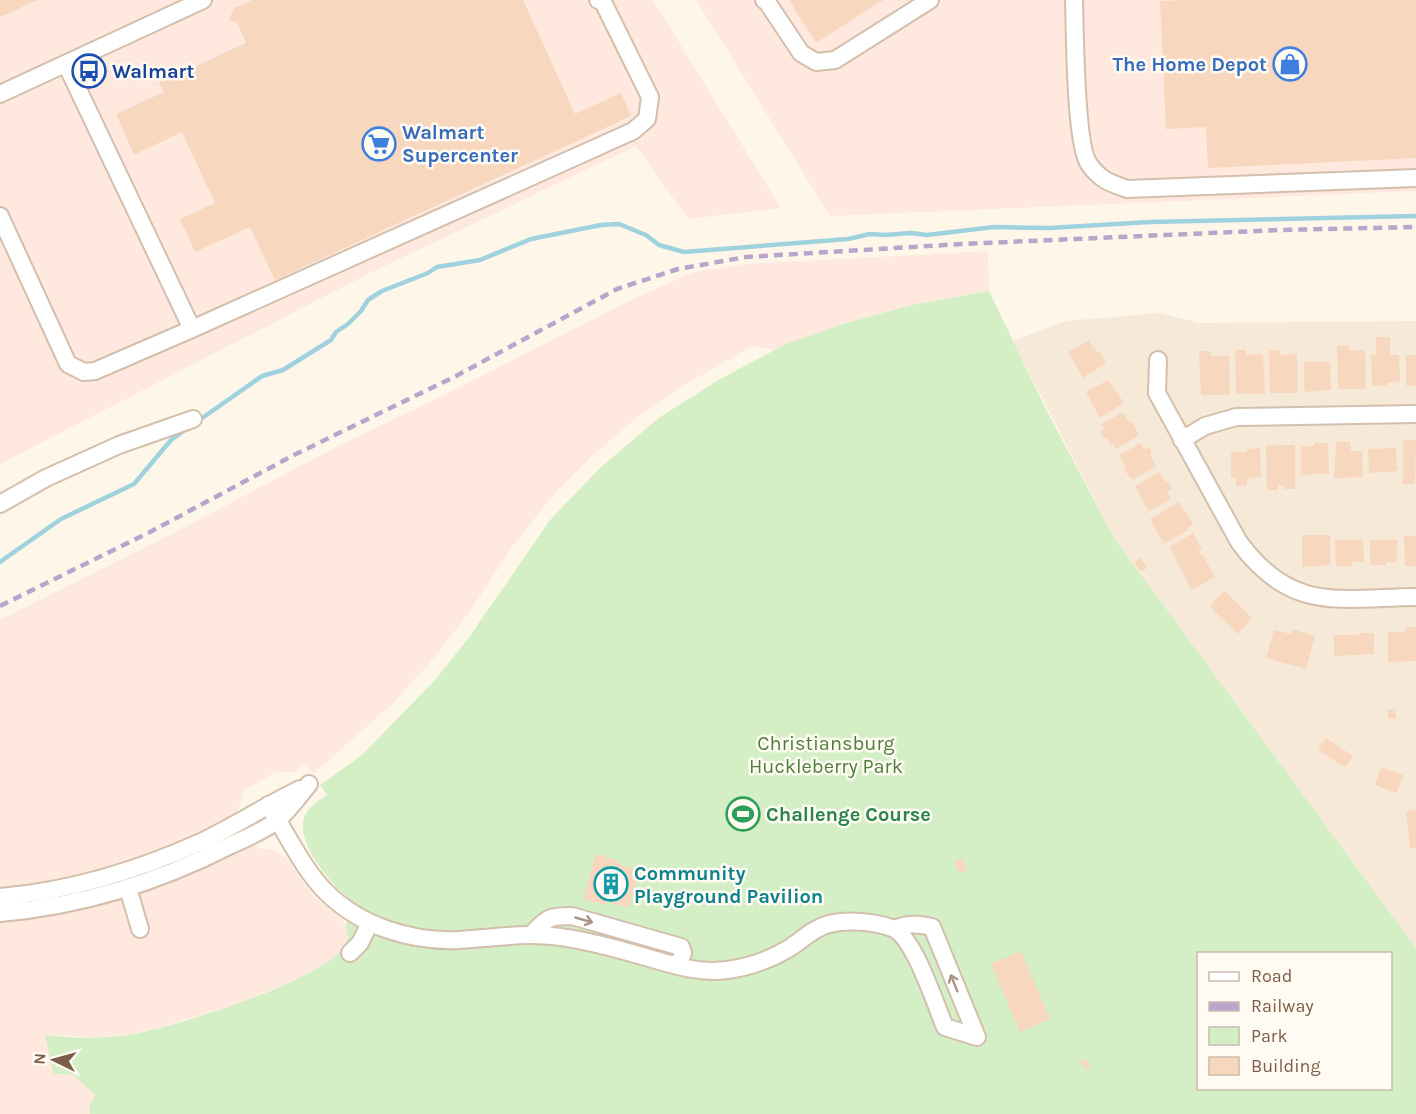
<svg xmlns="http://www.w3.org/2000/svg" width="1416" height="1114" font-family="Karla,sans-serif">
	<style>
		.residential { fill: #f7e9d7 }
		.commercial { fill: #ffe8dd }
		.green { fill: #d4efc5; fill-rule: evenodd }
		.lines { fill: none; stroke-linecap: round; stroke-linejoin: round }
		.stream { stroke: #9fd2de; stroke-width: 4.5 }
		.building { fill: #f7d7be }
		.minor-casing { stroke: #d3bfad; stroke-width: 20 }
		.minor { stroke: #fff; stroke-width: 16 }
		.rail { stroke: #bba4cb; stroke-width: 4.5; stroke-dasharray: 9 6; stroke-linecap: butt }
		.oneway { stroke: #aa9689 }
		.labels { text-anchor: middle; stroke-width: 5; stroke-linejoin: round; paint-order: stroke }
		.shop-label { font-size: 20px; font-weight: bold; fill: #366cbe; stroke: #fffaf2; text-anchor: end }
		.transit-label { font-size: 20px; font-weight: bold; fill: #164399; stroke: #fffaf2; text-anchor: start }
		.park-label { font-size: 20px; fill: #4d7e3c; stroke: #fffaf2 }
		.leisure-label { font-size: 20px; font-weight: bold; fill: #27864d; stroke: #fffaf2; text-anchor: start }
		.culture-label { font-size: 20px; font-weight: bold; fill: #0d838f; stroke: #fffaf2; text-anchor: start }
	</style>
	<rect width="100%" height="100%" fill="#fef7e9"/>
	<path class="residential" d="M1160,313L1199,323L1416,321V948L1114,538L1013,341L1066,321Z"/>
	<path class="commercial" d="M0,0H653L781,208L688,219L636,146L372,272L0,464Z
		M696,0H1416V191L830,216Z
		M988,251L989,291L912,305L846,323L775,350L758,347L749,348L684,385L635,419L591,457L549,500L513,546L468,614L429,664L391,705L313,774L306,764L293,772H276L243,791L240,805L236,811L258,848L274,850L287,859L315,898L342,919L348,933L344,948L332,959L298,979L233,1005L161,1027L127,1035L96,1037L45,1035L72,1074L95,1095L89,1108L90,1114H0V620L168,536L340,445L438,398L635,298L694,272L746,264Z"/>
	<path class="green" d="M989,291L1047,411L1114,538L1416,948V1114H90L89,1108L95,1095L72,1074H54L45,1035C72,1038 100,1039 127,1035C170,1029 321,981 344,947C349,939 348,932 345,925L359,907C337,892 295,846 304,818C308,807 318,801 327,795L320,785L362,755L435,680L470,636L550,520L601,467L660,417L720,379L786,344L846,323L912,305ZM1198,954H1390V1088H1198Z"/>
	<g class="lines">
		<path class="stream" d="M198,421L262,376L283,370L331,340L336,332L348,324L361,311L368,300L382,291L428,273L437,267L480,260L531,239L601,225L619,224L646,235L659,245L684,252L848,239L870,234L885,235L911,233L927,235L994,227L1049,228L1150,222L1416,216
			M0,562L61,519L134,484L171,440L188,428"/>
	</g>
	<path class="building" d="M0,0H38L0,17Z
		M252,0H523L575,114L621,93L631,116L275,280L250,227L195,252L180,219L215,203L182,132L134,155L116,114L164,92L159,83L246,43L237,23L229,20L234,8Z
		M789,0H883L816,43Z
		M1190,0H1416V158L1208,168L1206,127L1166,129L1160,1Z
		M1376,337H1390V355H1399L1400,381L1387,383V386H1373L1372,384L1371,355H1376Z
		M1089,340L1093,348L1097,352L1099,351L1106,363L1083,378L1068,352Z
		M1348,345L1349,350H1365L1366,389H1338L1337,346Z
		M1235,350H1246V355L1263,354L1265,394L1236,393Z
		M1269,350H1280V355L1297,354L1298,393H1270Z
		M1199,351H1211V356H1229L1230,395H1201Z
		M1406,355H1416V386H1407L1406,383Z
		M1304,362H1330L1331,390L1305,392V389H1304Z
		M1108,380L1124,403L1100,418L1086,392Z
		M1123,412L1127,420L1128,419L1130,423L1132,421L1139,435L1116,449L1113,443L1111,445L1107,438L1104,439L1100,431L1104,429L1102,424Z
		M1403,440H1416L1415,484H1403Z
		M1336,442H1350L1351,451H1362L1363,477L1334,478Z
		M1141,443L1144,449L1149,447L1152,453L1150,454L1156,466L1133,480L1125,471L1126,468L1119,455Z
		M1314,443H1328L1329,473L1301,475V446H1314Z
		M1281,445H1295V489H1284V485H1278V490H1267L1266,446Z
		M1260,448L1261,477L1247,478V485L1236,486V477H1231V452H1247V449Z
		M1396,448L1397,471L1369,473L1368,449Z
		M1160,472L1166,483L1168,482L1172,488L1167,492L1171,499L1149,511L1135,486Z
		M1179,502L1193,524L1187,528L1188,530L1164,544L1150,519Z
		M1193,533L1202,549L1198,551L1200,555L1202,554L1215,577L1192,590L1169,547Z
		M1302,535H1330V565L1302,567Z
		M1404,536H1416V566H1405Z
		M1335,540H1363L1364,562H1352V566H1336Z
		M1370,540H1397V562H1386V565H1370Z
		M1141,558L1147,568L1141,572L1134,562Z
		M1224,590L1252,618L1238,634L1210,607Z
		M1405,627H1416V661L1388,662V632H1405Z
		M1292,629L1315,636L1306,669L1266,658L1274,630L1291,634Z
		M1359,633H1374V654L1334,656V635H1359Z
		M1388,709H1395L1396,719H1388Z
		M1326,738L1353,756L1345,767L1318,750Z
		M1381,767L1403,775L1397,793L1375,785Z
		M1416,810V848L1410,849L1406,811Z
		M596,854L619,861L618,864L640,870L629,908L607,901L606,905L583,899Z
		M962,858L967,870L959,873L954,862Z
		M1021,951L1050,1019L1020,1032L991,964Z
		M1086,1059L1091,1068L1085,1070L1080,1061Z"/>
	<g class="lines">
		<defs>
			<path id="minor" d="M764,0L767,2L801,53L816,62L835,60L930,0
				M1074,0C1075,31 1075,145 1089,164C1100,180 1110,183 1127,189L1416,178
				M66,64L192,329
				M0,94L203,0
				M0,216L68,364L84,372L95,371L192,329L633,131L647,119L650,97L602,0H598
				M1158,360L1157,393L1239,542C1291,613 1338,598 1416,597
				M1182,440L1205,426L1236,417L1416,414
				M0,504L46,478L119,445L193,419
				M268,805C287,833 302,868 326,892C360,926 411,942 459,940C498,938 528,931 567,938C593,942 618,949 642,956C670,964 698,974 727,970C749,967 772,959 791,947C803,939 814,928 829,924C848,919 875,922 892,928C914,936 935,1004 945,1027L977,1037
				M128,888L140,929
				M0,897C70,891 139,870 203,841C236,825 267,805 300,789
				M0,913C81,906 159,882 231,845C246,838 266,830 279,819C290,809 299,796 309,784
				M894,929C908,923 917,924 932,927L977,1037
				M533,933C547,917 551,916 572,916L681,947L683,953L678,966
				M350,953L360,943L370,923"/>
		</defs>
		<use href="#minor" class="minor-casing"/>
		<use href="#minor" class="minor"/>
		<path class="rail" d="M0,606L150,532L294,455L456,376L617,289L678,269L746,257L962,244L1279,230L1416,227"/>
	</g>
	<defs><path id="oneway-shaft" d="M-6 0H5M1.5-3L5.5 0L1.5 3" fill="none" stroke-width="1.6" stroke-linecap="round" stroke-linejoin="round" transform="scale(1.5)"/></defs>
	<g class="oneway">
		<use href="#oneway-shaft" transform="translate(584 920) rotate(16)"/>
		<use href="#oneway-shaft" transform="translate(954 983) rotate(-112)"/>
	</g>
	<defs>
		<symbol id="shop-ring" viewBox="-11 -11 22 22"><circle r="9.5" fill="#fffaf2" stroke="#3f7fe0" stroke-width="1.5"/><path d="M-5-2.5h2.3a2.7 3.5 0 0 1 5.4 0H5L5.5 6h-11ZM-1.5-2.5h3a1.5 2.3 0 0 0-3 0Z" fill="#3f7fe0"/></symbol>
		<symbol id="bus-ring" viewBox="-11 -11 22 22"><circle r="9.5" fill="#fffaf2" stroke="#1a4fb4" stroke-width="1.5"/><path d="M-5-6H5V4H4V6H2V4H-2V6H-4V4H-5ZM-3.5-4V0h7V-4ZM-3.5 1.2v1.5H-2V1.2ZM2 1.2v1.5H3.5V1.2Z" fill="#1a4fb4"/></symbol>
		<symbol id="supermarket-ring" viewBox="-11 -11 22 22"><circle r="9.5" fill="#fffaf2" stroke="#3f7fe0" stroke-width="1.5"/><path d="M-6-5.5h2.5l.6 2H6L4.5 2H-2.5L-4.4-4H-6ZM-1.5 3.2a1.3 1.3 0 1 0 .1 0ZM3 3.2a1.3 1.3 0 1 0 .1 0Z" fill="#3f7fe0"/></symbol>
		<symbol id="stadium-ring" viewBox="-11 -11 22 22"><circle r="9.5" fill="#fffaf2" stroke="#2e9e5b" stroke-width="1.5"/><path d="M0-5a6.5 5 0 1 0 0 10a6.5 5 0 1 0 0-10ZM-3.5-1.8h7v3.6h-7Z" fill="#2e9e5b"/></symbol>
		<symbol id="building-ring" viewBox="-11 -11 22 22"><circle r="9.5" fill="#fffaf2" stroke="#0f9aa8" stroke-width="1.5"/><path d="M-4-6H4V6H1V3H-1V6H-4ZM-2.5-4.3h1.7v1.8h-1.7ZM.8-4.3h1.7v1.8H.8ZM-2.5-1h1.7V.8h-1.7ZM.8-1h1.7V.8H.8Z" fill="#0f9aa8"/></symbol>
	</defs>
	<g fill-rule="evenodd">
		<use href="#shop-ring" x="1271" y="45" width="38" height="38"/>
		<use href="#bus-ring" x="70" y="52" width="38" height="38"/>
		<use href="#supermarket-ring" x="360" y="125" width="38" height="38"/>
		<use href="#stadium-ring" x="724" y="795" width="38" height="38"/>
		<use href="#building-ring" x="592" y="865" width="38" height="38"/>
	</g>
	<g class="labels">
		<g class="shop-label">
			<text x="1267" y="71">The Home Depot</text>
			<text x="402" y="139" text-anchor="start">Walmart<tspan x="402" dy="23">Supercenter</tspan></text>
		</g>
		<g class="transit-label">
			<text x="112" y="78">Walmart</text>
		</g>
		<g class="park-label">
			<text x="826" y="750">Christiansburg<tspan x="826" dy="23">Huckleberry Park</tspan></text>
		</g>
		<g class="leisure-label">
			<text x="766" y="821">Challenge Course</text>
		</g>
		<g class="culture-label">
			<text x="634" y="880">Community<tspan x="634" dy="23">Playground Pavilion</tspan></text>
		</g>
	</g>
	<rect x="1197" y="952" width="195" height="138" fill="#fffaf2" stroke="#cbbbae" stroke-width="1.5"/>
	<rect x="1209" y="972" width="30" height="9" fill="#ffffff" stroke="#cbbbae" stroke-width="1.5"/>
	<text x="1251" y="982" font-size="18" fill="#7d5d49">Road</text>
	<rect x="1209" y="1002" width="30" height="9" fill="#bba4cb" stroke="#cbbbae" stroke-width="1.5"/>
	<text x="1251" y="1012" font-size="18" fill="#7d5d49">Railway</text>
	<rect x="1209" y="1027" width="30" height="18" fill="#d4efc5" stroke="#cbbbae" stroke-width="1.5"/>
	<text x="1251" y="1042" font-size="18" fill="#7d5d49">Park</text>
	<rect x="1209" y="1057" width="30" height="18" fill="#f7d7be" stroke="#cbbbae" stroke-width="1.5"/>
	<text x="1251" y="1072" font-size="18" fill="#7d5d49">Building</text>
	<g transform="translate(54 1060) rotate(275)" stroke="#fffaf2" stroke-width="4.5" paint-order="stroke">
	<path d="M0-4.5L10 22L0 15L-10 22Z" fill="#7d5d49"/>
	<text y="-9" font-size="16" font-weight="bold" text-anchor="middle" fill="#7d5d49">N</text>
	</g>
</svg>
